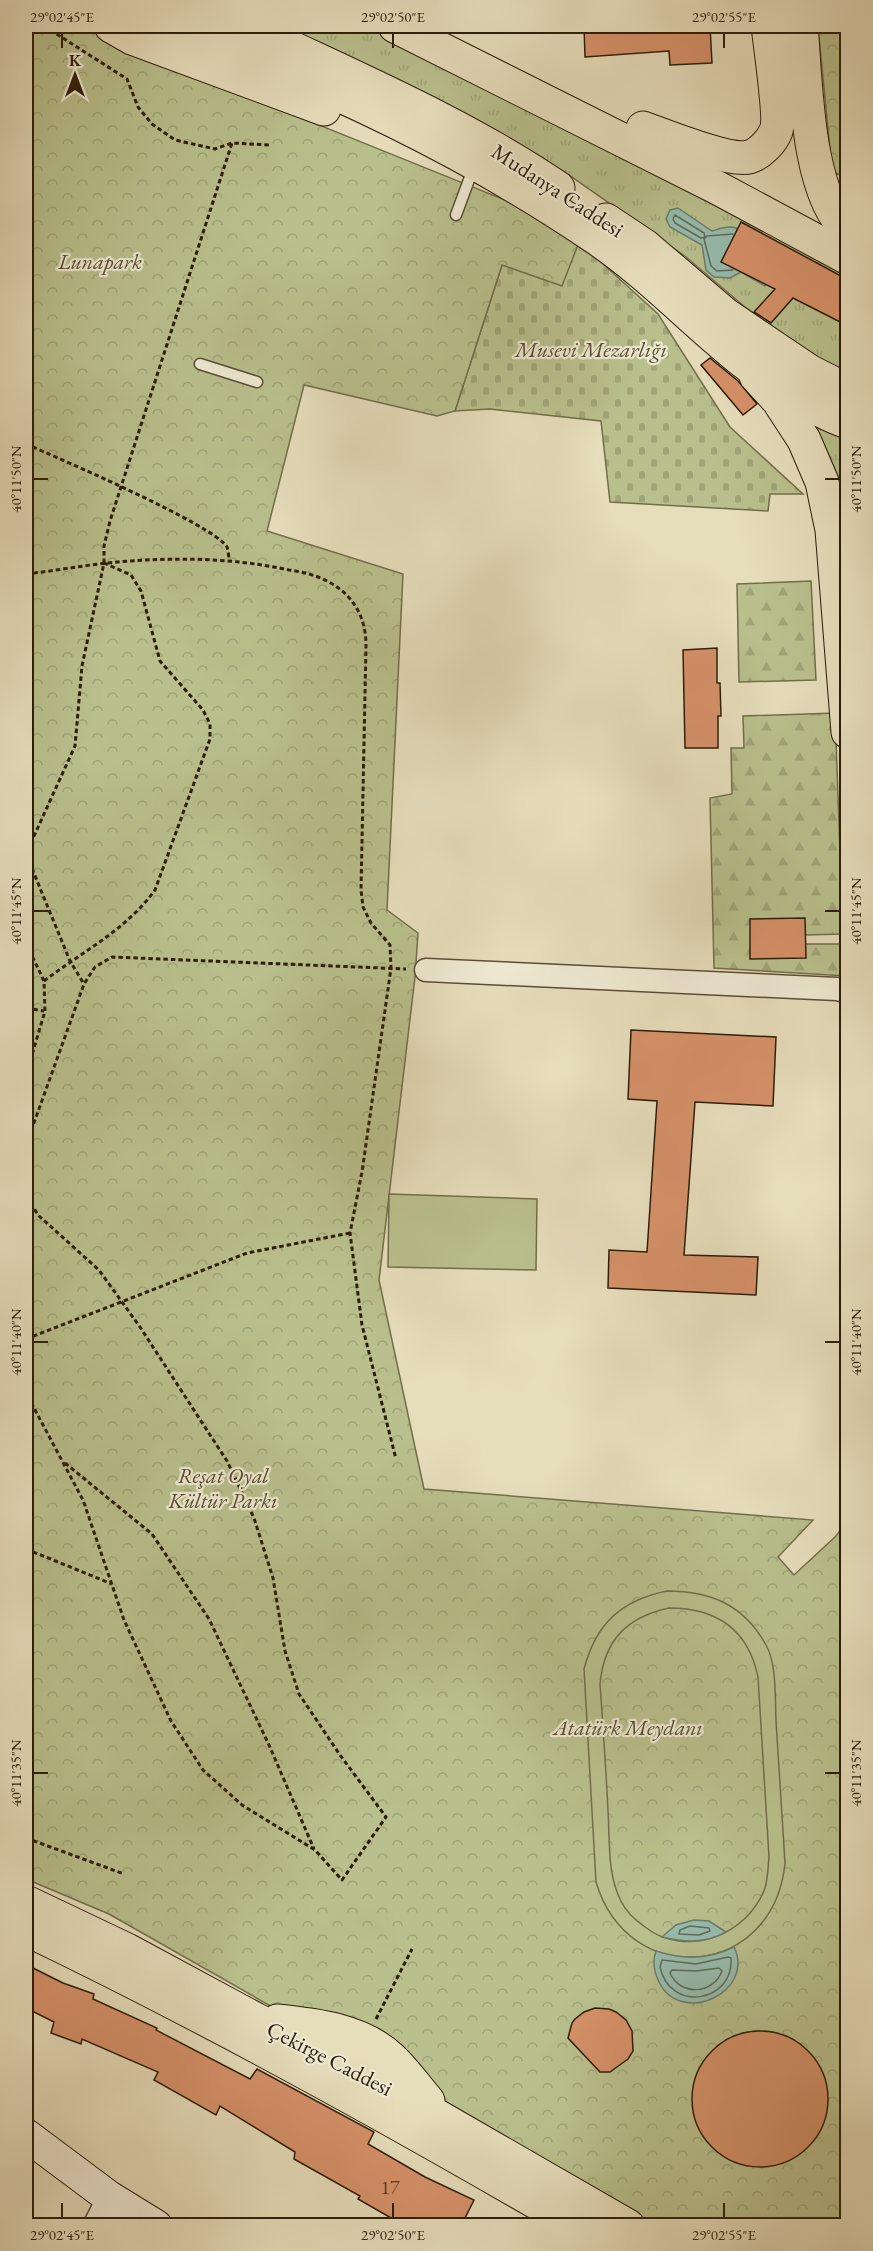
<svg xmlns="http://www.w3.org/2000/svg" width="873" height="2251" font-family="'EB Garamond',serif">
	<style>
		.grass { fill: url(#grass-tufts); stroke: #726e4b; stroke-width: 1.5 }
		.forest { fill: url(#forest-firs); stroke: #726e4b; stroke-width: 1.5 }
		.cemetery { fill: url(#cemetery-stones); stroke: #726e4b; stroke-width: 1.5 }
		.park { fill: url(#park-crowns); stroke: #726e4b; stroke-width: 1.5 }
		.garden { fill: #b9c08d; stroke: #726e4b; stroke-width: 1.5; fill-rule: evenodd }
		.water { fill: #97bcad; stroke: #6c7c6b; stroke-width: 1.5 }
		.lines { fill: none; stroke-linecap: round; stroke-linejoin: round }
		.shore { stroke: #616c5b; stroke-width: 1.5 }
		.building { fill: #d69169; stroke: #2b1d09; stroke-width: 1.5 }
		.service-casing { stroke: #5a4d36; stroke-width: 13 }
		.minor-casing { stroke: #5a4d36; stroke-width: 25 }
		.secondary-casing { stroke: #2b1d09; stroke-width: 34 }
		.primary-casing { stroke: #2b1d09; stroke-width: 35 }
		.trunk-casing { stroke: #2b1d09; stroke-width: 35 }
		.path { stroke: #2b1d09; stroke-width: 3; stroke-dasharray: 4.5 3; stroke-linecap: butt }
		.service { stroke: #efe9d3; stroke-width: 10 }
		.minor { stroke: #efe9d3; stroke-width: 22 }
		.secondary { stroke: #efe9d3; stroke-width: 32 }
		.primary { stroke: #e6ddbb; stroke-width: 33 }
		.trunk { stroke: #e6ddbb; stroke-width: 33 }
		.ticks { fill: none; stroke: #2b1d09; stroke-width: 2 }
		.labels { text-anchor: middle; stroke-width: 4.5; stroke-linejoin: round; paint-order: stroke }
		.number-label { font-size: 20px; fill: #563a21 }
		.street-label { font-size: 22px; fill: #2b1d09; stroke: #efe9d3 }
		.park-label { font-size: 22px; font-style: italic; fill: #564e31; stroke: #efe9d3 }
		.neatline { fill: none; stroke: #2b1d09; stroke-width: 2 }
		.ticks-label { font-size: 15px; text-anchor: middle; fill: #2b1d09 }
	</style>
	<defs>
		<pattern id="grass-tufts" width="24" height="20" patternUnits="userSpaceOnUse" patternTransform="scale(1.5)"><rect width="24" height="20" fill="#b9c08d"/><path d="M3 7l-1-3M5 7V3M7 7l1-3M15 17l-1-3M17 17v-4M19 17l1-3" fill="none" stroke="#9fa578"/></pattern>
		<pattern id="forest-firs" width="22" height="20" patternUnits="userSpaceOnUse" patternTransform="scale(1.5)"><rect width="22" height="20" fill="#b9c08d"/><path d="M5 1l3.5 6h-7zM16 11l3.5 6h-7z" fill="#9fa578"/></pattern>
		<pattern id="cemetery-stones" width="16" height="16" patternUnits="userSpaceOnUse" patternTransform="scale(1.5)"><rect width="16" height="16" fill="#b9c08d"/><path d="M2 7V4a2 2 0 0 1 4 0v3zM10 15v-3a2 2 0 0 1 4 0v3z" fill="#9fa578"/></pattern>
		<pattern id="park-crowns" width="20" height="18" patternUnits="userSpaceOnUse" patternTransform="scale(1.5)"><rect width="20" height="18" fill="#b9c08d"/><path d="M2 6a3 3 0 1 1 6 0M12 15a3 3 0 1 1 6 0" fill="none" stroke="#9fa578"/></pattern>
	</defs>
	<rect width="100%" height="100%" fill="#e6ddbb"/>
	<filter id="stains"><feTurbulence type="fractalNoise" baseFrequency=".00333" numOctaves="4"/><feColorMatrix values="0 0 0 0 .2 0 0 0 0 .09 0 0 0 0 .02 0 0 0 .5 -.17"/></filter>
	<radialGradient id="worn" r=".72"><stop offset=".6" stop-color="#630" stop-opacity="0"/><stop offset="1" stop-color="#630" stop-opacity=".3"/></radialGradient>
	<path class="grass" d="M285,26H366L847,262V374L813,356L745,307L686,257L566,173L484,125Z
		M847,412V497L816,426Z"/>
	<path class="forest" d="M811,581L816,680L739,682L737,584Z
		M835,713L843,934L805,935V944H847V976L714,968L710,798L732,794L731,748H744L743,716Z"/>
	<path class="cemetery" d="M579,242L658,314L730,427L803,494H770L768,511L610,502L601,421L490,409L455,411L502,265Z"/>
	<path class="park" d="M26,26H87L111,41L520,206L579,242L562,286L502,265L455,411L437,416L304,385L267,531L403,574L387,910L418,933L415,977L379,1280L424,1489L813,1520L778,1557L794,1575L836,1536L847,1521V2225H655L109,1914L26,1879Z
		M818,26H847V179L832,171Z"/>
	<path class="garden" d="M389,1194L537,1199L536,1270L388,1267Z
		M667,1591C711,1591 744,1605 766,1645C777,1664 775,1700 776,1721C779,1769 782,1816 785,1863C774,1978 629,1992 596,1882L584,1669C596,1623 622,1600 667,1591ZM669,1608C717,1608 748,1629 758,1677L769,1857C768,1867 768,1878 765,1888C748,1935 686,1959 645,1927C635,1920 626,1912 621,1901C607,1874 610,1841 608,1811C606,1769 603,1726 600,1684C604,1640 627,1617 669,1608Z"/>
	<path class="water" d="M678,208L712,231C719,229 728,225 736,228C748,233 765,260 774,271L765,286L741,272L730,278L714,277L706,270L702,245L670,227L666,219L670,210Z
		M694,1920L709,1921L726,1932C705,1944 684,1942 662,1937L676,1925Z
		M734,1947C756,1992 681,2027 659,1982C654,1972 652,1962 656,1951C683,1960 708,1960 734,1947Z"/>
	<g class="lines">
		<path class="shore" d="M675,215L704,233L705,237L701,238L675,223L673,219Z
			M733,270L717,271L711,266L704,239L707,236L733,234
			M690,1926L709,1928L710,1931L699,1935L679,1934L680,1930Z
			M728,1957L731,1958C734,2003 670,2013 660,1967L662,1960L696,1964Z
			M719,1968L722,1971C713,1995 680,1996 670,1973L672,1970L696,1971Z"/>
	</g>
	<path class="building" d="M584,26H710L712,63L670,65L669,51L585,57Z
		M741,222L839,275L848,277V326L793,298L771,323L754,312L775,289L721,262Z
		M710,358L738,381L757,404L743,415L701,365Z
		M717,648V683H720L721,716H718V748H685L683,650Z
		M805,918L806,958L750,959V919Z
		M631,1030L776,1037L773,1106L695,1102L684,1255L758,1257L756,1295L608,1288L609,1250L647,1252L657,1101L628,1099Z
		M29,1966L63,1983L94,1994L93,1999L157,2028L156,2030L250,2079L257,2069L374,2132L368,2144L425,2177L474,2200L461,2226H405L358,2199L360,2196L294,2159L295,2152L220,2106L216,2115L154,2080L158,2072L82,2039L81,2044L51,2033L54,2022L26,2008V1974Z
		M595,2008L609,2009L616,2012L626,2020L632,2031L633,2051L628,2059L610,2072H600L568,2038L572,2023L575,2019L584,2012Z
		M692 2099a68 68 0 1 1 136 0a68 68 0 1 1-136 0Z"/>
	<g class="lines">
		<defs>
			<path id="service" d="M456,215L473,169
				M200,364L257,382"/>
			<path id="minor" d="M426,970L837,989L848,992
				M94,2226L109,2197"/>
			<path id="secondary" d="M26,2135L109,2197L156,2226"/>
			<path id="primary" d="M801,26C806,79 806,194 848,230
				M643,128C665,136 729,162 749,157C760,154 772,141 776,131C781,119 770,44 768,26
				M756,376L778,400L804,440L822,482L832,530L848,732
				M26,1902L127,1950L255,2019L366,2075L628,2226
				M26,1929C214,2019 397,2121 577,2226
				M277,2021C316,2025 361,2030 391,2058C405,2071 416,2087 428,2101"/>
			<path id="trunk" d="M111,26L132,38L324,109
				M169,26C321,81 466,149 599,240C673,291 730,365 810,405C822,411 834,418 848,422
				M246,26C352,77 461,122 558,188
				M395,26L716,187L848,258
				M606,220L645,246L726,315L809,371L848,391"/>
		</defs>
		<use href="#service" class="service-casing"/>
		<use href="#minor" class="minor-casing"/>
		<use href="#secondary" class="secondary-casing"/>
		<use href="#primary" class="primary-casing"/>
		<use href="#trunk" class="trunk-casing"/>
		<path class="path" d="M44,26L127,79L138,107L152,124L175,140L215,149L232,143L269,145
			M26,444C58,458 214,525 227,547C228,550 229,557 229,561
			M104,563V546L110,521L232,143
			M26,574C53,571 80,566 107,563C167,557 230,557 289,570C303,572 316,575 329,582C353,595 366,617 366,645L361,890L363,907L371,923L390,945L391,968L362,1172L350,1233L362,1325L396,1459
			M26,838L29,847L26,848
			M26,943L44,981L45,1011L26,1075
			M44,981C82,952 126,930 155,890L210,739V724L203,710L160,661L141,591L131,575L104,563L82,666L75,746L29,847L33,871L70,961L84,984
			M26,1008L44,1011
			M26,1145L84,984L95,967L112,957L406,969
			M26,1197L39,1216L99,1270L140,1327L227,1461L254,1518L273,1578L285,1651L299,1694L340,1755L386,1817L342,1880L315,1850L242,1805L203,1770L171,1721L124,1620L83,1500L26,1393
			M26,1339L247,1253L350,1233
			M65,1463L152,1534L209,1619L269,1745L314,1849
			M26,1549L112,1584
			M26,1838L124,1874
			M376,2019L412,1949"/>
		<use href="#service" class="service"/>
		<use href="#minor" class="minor"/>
		<use href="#secondary" class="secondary"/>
		<use href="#primary" class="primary"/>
		<use href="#trunk" class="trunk"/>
	</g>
	<path class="ticks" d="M62,33V48M393,33V48M724,33V48M33,479H48M825,479H840M33,911H48M825,911H840M33,1342H48M825,1342H840M33,1773H48M825,1773H840M62,2203V2218M393,2203V2218M724,2203V2218"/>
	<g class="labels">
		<g class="number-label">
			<text x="390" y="2194">17</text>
		</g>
		<g class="street-label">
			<text transform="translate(558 190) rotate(33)" y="8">Mudanya Caddesi</text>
			<text transform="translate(330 2058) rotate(27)" y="8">Çekirge Caddesi</text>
		</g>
		<g class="park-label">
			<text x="100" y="269">Lunapark</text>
			<text x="591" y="357">Musevi Mezarlığı</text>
			<text x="223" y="1483">Reşat Oyal<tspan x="223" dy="25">Kültür Parkı</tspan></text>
			<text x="628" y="1735">Atatürk Meydanı</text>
		</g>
	</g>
	<rect width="873" height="2251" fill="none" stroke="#e6ddbb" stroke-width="66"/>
	<g transform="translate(75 75)" stroke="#efe9d3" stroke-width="4.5" paint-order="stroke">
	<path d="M0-4.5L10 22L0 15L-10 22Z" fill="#2b1d09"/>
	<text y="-9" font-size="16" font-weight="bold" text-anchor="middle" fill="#2b1d09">K</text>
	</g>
	<rect x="33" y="33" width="807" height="2185" class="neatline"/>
	<g class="ticks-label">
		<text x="62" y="22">29°02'45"E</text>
		<text x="393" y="22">29°02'50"E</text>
		<text x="724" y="22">29°02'55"E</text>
		<text transform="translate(16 479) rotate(-90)" y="5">40°11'50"N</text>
		<text transform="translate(856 479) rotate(-90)" y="5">40°11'50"N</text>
		<text transform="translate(16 911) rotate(-90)" y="5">40°11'45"N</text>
		<text transform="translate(856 911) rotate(-90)" y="5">40°11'45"N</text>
		<text transform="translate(16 1342) rotate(-90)" y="5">40°11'40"N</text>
		<text transform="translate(856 1342) rotate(-90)" y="5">40°11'40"N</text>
		<text transform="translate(16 1773) rotate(-90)" y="5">40°11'35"N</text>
		<text transform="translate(856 1773) rotate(-90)" y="5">40°11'35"N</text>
		<text x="62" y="2240">29°02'45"E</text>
		<text x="393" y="2240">29°02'50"E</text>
		<text x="724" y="2240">29°02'55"E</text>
	</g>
	<rect width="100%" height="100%" filter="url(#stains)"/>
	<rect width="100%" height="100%" fill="url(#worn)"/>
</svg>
